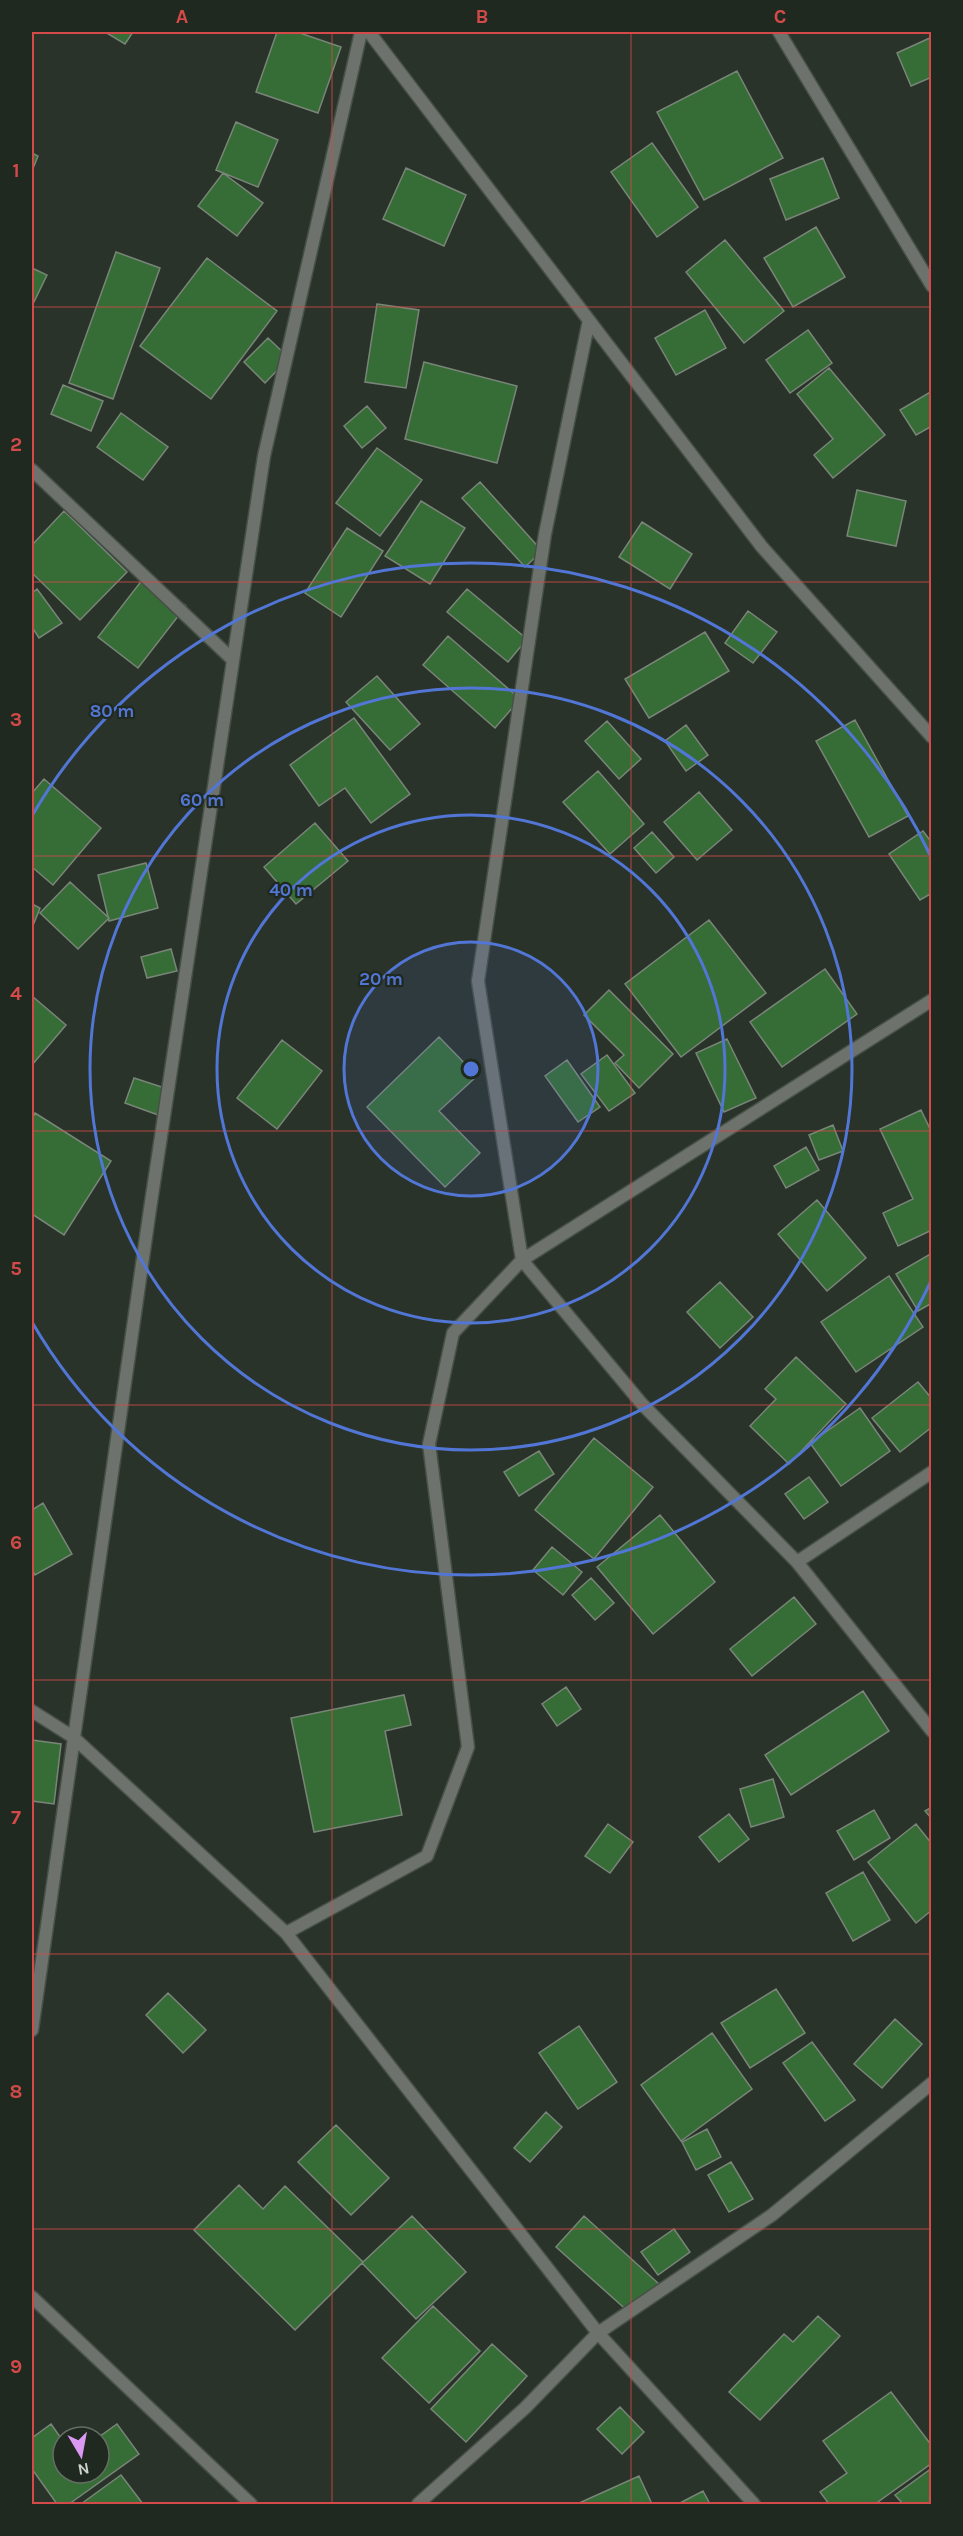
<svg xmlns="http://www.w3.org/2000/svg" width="963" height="2536" font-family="Karla,sans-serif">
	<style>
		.building { fill: #366c36; stroke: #7a8579; stroke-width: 1.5 }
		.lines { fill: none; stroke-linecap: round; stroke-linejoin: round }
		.minor-casing { stroke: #475047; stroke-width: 15 }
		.minor { stroke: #6d726d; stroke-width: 12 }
		.grid { fill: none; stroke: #d44a49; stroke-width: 1.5; stroke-opacity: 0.55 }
		.ring { fill: none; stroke: #5276d5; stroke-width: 3 }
		.centre { fill: #5276d5; stroke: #20291f; stroke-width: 3 }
		.ring-label { font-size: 18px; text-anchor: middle; font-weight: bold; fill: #5276d5; stroke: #20291f; stroke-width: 4.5; stroke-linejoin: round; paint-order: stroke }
		.neatline { fill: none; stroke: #d44a49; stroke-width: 2 }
		.grid-label { font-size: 20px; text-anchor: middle; font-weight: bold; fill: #d44a49 }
	</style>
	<rect width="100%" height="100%" fill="#293329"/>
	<path class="building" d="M105,32H133L125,44Z
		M277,32H297L341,47L318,113L256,92Z
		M932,37V77L911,86L897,53Z
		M737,71L783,158L704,200L657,112Z
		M236,122L278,140L258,187L216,170Z
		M652,143L698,207L657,237L611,172Z
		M32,153L38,156L32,171Z
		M823,158L839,198L786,220L770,179Z
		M406,168L466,195L444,246L383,219Z
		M223,173L263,203L237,236L198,206Z
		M816,227L845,277L793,307L764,258Z
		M725,240L784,311L744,343L686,272Z
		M116,252L160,268L113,399L69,383Z
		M207,258L277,311L211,399L140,346Z
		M32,268L47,275L32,306Z
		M377,304L419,310L406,388L365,382Z
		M705,310L726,348L676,375L655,338Z
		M808,330L832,363L790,393L766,360Z
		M268,338L289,358L265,383L244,362Z
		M424,362L517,386L497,463L405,439Z
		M829,368L885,435L833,478L814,455L833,439L797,394Z
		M63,385L103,401L91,431L51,414Z
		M932,391V426L916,435L900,410Z
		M367,406L386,428L362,448L344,426Z
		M121,413L168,447L143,480L97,447Z
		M377,448L422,480L380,536L336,503Z
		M480,482L542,551L525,567L462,498Z
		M857,490L906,501L896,546L847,536Z
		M421,501L465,528L430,584L385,556Z
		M64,511L127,572L80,620L32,573V545Z
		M642,522L692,554L670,589L619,557Z
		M347,528L383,551L341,617L305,593Z
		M146,575L186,606L138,668L98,637Z
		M37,589L62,623L39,638L32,627V593Z
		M467,589L527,639L508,662L447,612Z
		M748,611L777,632L753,663L725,643Z
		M705,632L729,671L649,718L625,679Z
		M448,636L520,699L495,728L423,665Z
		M377,676L420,724L390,750L346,702Z
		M354,718L410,794L371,823L345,788L319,806L290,765Z
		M855,720L908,816L869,837L816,741Z
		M607,721L641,759L619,779L585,741Z
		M686,725L708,755L686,771L665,741Z
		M598,771L644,824L610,854L563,802Z
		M44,779L101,828L53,885L32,867V793Z
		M699,792L732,830L697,860L664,822Z
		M315,823L348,861L296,904L264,867Z
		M923,831L932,843V893L920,900L889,854Z
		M652,832L674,857L656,873L634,848Z
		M146,863L158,908L109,921L98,875Z
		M70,882L109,918L78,949L40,913Z
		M32,904L40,908L32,928Z
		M709,920L766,993L681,1057L625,984Z
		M171,949L177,971L147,978L141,957Z
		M825,969L857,1014L782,1067L750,1022Z
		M609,990L673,1054L639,1088L615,1063L624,1055L584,1015Z
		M32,996L66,1025L32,1065Z
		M439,1037L477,1076L439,1111L480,1153L445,1187L367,1107Z
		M727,1039L756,1098L724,1112L696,1053Z
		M282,1040L322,1071L277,1129L237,1098Z
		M607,1055L635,1093L609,1111L581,1074Z
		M567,1060L600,1107L578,1122L545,1076Z
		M134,1078L171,1090L161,1116L125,1103Z
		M921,1110L932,1133V1230L898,1246L883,1213L913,1199L880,1129Z
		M35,1113L111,1161L64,1235L32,1214V1119Z
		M833,1125L843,1151L819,1160L809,1135Z
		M806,1147L819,1170L786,1188L774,1166Z
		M817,1200L866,1258L827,1291L778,1234Z
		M932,1253V1303L918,1311L896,1274Z
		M889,1276L923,1327L856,1372L821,1322Z
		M720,1282L753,1317L720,1348L687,1312Z
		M796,1357L846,1404L789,1464L750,1426L776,1399L765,1389Z
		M918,1382L932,1399V1427L900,1452L872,1418Z
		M860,1408L890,1451L841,1486L810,1443Z
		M594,1438L653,1487L594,1559L535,1510Z
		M539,1451L554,1474L519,1496L504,1472Z
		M809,1477L828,1502L804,1519L785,1494Z
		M43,1503L72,1554L35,1575L32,1569V1510Z
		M660,1515L715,1582L653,1634L597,1567Z
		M552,1547L582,1572L563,1595L533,1570Z
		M591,1578L614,1603L595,1620L572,1595Z
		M794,1597L816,1624L752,1676L730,1649Z
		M566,1687L581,1709L557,1726L542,1704Z
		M863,1691L889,1731L791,1795L765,1755Z
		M404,1695L411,1725L385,1731L402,1815L314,1832L291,1718Z
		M32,1740L61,1744L54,1804L32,1801Z
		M773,1779L784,1817L751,1827L740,1789Z
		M932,1807V1819L925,1811Z
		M874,1810L890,1838L854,1860L837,1831Z
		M729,1814L749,1839L719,1862L699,1837Z
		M608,1824L633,1842L610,1873L585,1856Z
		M916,1824L932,1844V1910L916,1923L868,1862Z
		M863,1872L890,1920L853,1941L826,1893Z
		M776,1989L805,2033L750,2068L721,2023Z
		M168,1993L206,2030L183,2053L146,2015Z
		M895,2019L922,2044L882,2088L854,2064Z
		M579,2026L617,2082L578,2109L539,2053Z
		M712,2033L752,2089L681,2141L641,2085Z
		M812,2042L855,2100L825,2121L783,2063Z
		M546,2112L562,2127L530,2162L514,2148Z
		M336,2125L389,2178L351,2215L298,2162Z
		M707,2129L721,2157L696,2170L682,2142Z
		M731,2162L753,2199L729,2212L708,2175Z
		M239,2185L263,2209L285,2186L363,2262L295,2330L194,2230Z
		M412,2216L466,2272L416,2319L362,2263Z
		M584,2216L659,2284L631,2314L556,2247Z
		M674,2229L690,2252L658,2275L641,2252Z
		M433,2306L480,2351L429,2403L382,2358Z
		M818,2316L840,2336L760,2420L729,2392L784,2334L793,2342Z
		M492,2344L527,2376L466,2442L431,2409Z
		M891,2392L932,2446V2463L875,2504H829L820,2492L847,2473L823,2441Z
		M620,2407L644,2432L622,2454L597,2429Z
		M51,2424L63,2441V2473H99V2437L117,2424L139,2454L69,2504H57L32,2469V2438Z
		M932,2468V2504H903L895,2495Z
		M121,2475L143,2504H81Z
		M639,2476L652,2504H577Z
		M703,2491L710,2504H678Z"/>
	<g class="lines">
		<defs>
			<path id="minor" d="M369,32L762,547L932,737
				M779,32L932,286
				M589,320L545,534L478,981L522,1260L642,1404L797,1562L932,1731
				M32,470L233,660
				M797,1562L932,1472
				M32,1711L73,1737L286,1933L598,2333L754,2504
				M286,1933L427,1856L468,1747L429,1444L453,1333L522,1260L932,1000
				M32,2030L150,1209L264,456L361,32
				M32,2297L251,2504
				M418,2504L525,2408L598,2333L772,2215L932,2083"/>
		</defs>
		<use href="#minor" class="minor-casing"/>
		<use href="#minor" class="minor"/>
	</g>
	<path class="grid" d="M332,32V2504M631,32V2504M32,307H932M32,582H932M32,856H932M32,1131H932M32,1405H932M32,1680H932M32,1954H932M32,2229H932"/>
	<circle cx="471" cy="1069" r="127" fill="#5276d5" fill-opacity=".12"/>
	<g class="ring">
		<circle cx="471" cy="1069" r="127"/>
		<circle cx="471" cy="1069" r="254"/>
		<circle cx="471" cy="1069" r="381"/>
		<path d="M930 1283A507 507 0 0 1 32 1322M32 816A507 507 0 0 1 930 855"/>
	</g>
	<circle cx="471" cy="1069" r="9" class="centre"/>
	<g class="ring-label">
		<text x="112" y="717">80 m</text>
		<text x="202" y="806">60 m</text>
		<text x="291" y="896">40 m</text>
		<text x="381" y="985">20 m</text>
	</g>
	<rect width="963" height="2536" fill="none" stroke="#20291f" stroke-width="66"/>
	<g transform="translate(81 2455) rotate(170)"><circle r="28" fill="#20291f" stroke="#666d65" stroke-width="1.5"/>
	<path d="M0-4.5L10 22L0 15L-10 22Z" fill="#dc99f4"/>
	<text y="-9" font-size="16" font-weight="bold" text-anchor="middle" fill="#ced3cd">N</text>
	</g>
	<rect x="33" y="33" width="897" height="2470" class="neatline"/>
	<g class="grid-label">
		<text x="182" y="23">A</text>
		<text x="482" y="23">B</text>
		<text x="780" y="23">C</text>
		<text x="16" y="177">1</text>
		<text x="16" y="451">2</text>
		<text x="16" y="726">3</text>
		<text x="16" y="1000">4</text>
		<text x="16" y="1275">5</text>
		<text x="16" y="1549">6</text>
		<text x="16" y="1824">7</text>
		<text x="16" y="2098">8</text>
		<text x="16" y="2373">9</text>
	</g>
</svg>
